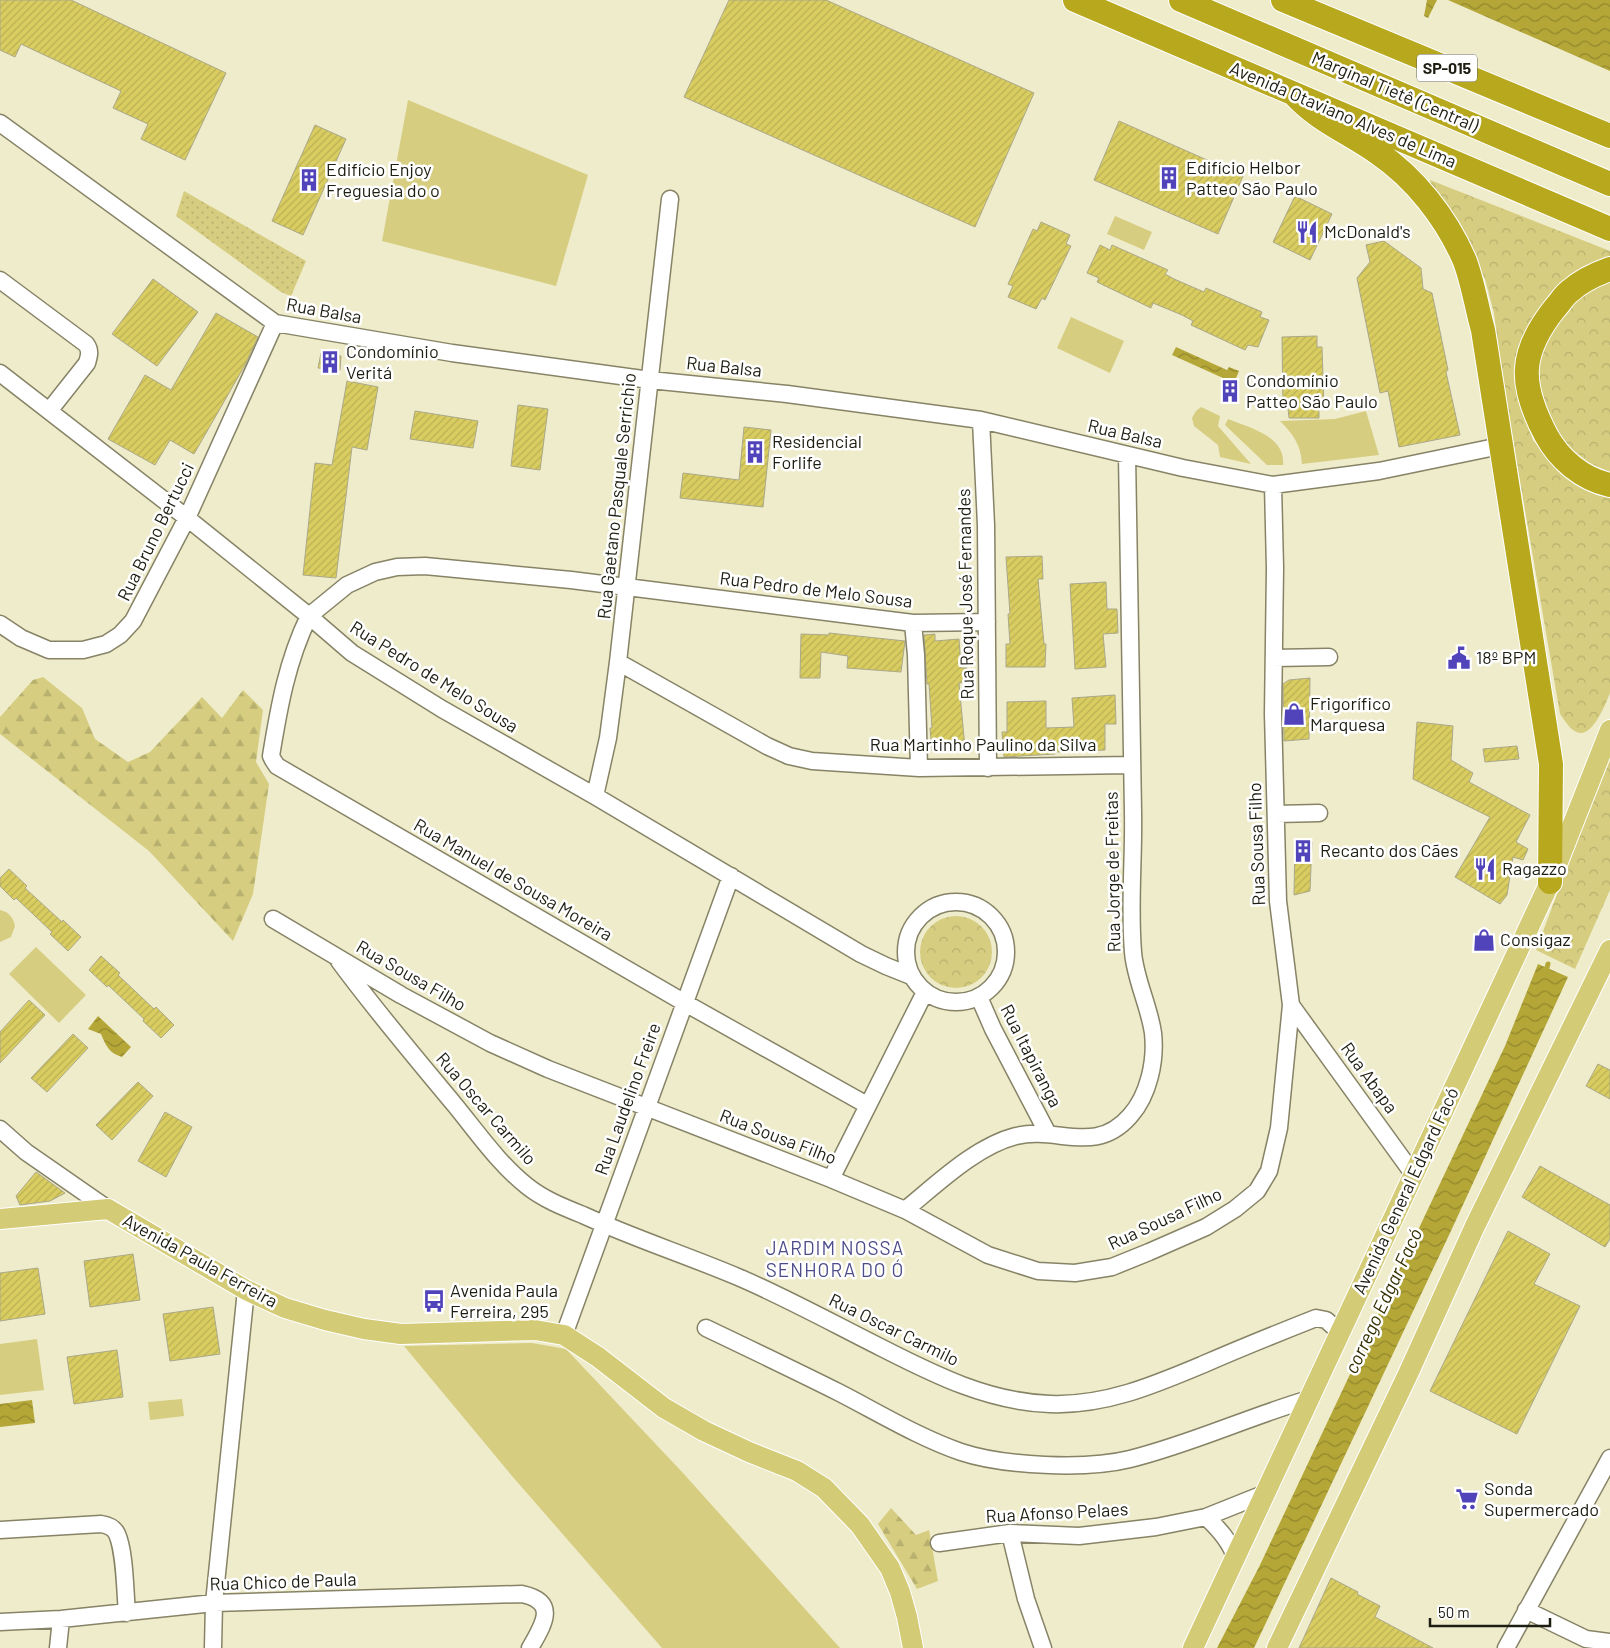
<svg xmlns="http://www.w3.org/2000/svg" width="1610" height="1648" font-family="Barlow,sans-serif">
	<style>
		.grass { fill: #d6cd80 }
		.forest { fill: url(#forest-firs) }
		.park { fill: url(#park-crowns) }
		.garden { fill: url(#garden-dots) }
		.water { fill: url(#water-waves) }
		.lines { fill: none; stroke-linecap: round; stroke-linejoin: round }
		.stream { stroke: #b4a737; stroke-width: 5 }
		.building { fill: url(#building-hatch); stroke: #aba88a }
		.minor-casing { stroke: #868366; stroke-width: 19 }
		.major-casing { stroke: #fff; stroke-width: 22 }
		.highway-casing { stroke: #fff; stroke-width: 26 }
		.minor { stroke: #fff; stroke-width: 16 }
		.major { stroke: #d4cb77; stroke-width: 20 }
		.highway { stroke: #b7a81d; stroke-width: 24 }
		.labels { text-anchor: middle; stroke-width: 5; stroke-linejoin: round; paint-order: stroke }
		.shield { fill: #fff; stroke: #626158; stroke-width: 1 }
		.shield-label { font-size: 16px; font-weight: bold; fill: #1e1d11 }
		.street-label { font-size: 18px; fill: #1e1d11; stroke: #fff }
		.poi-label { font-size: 18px; fill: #1e1d11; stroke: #fff; text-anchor: start }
		.neighbourhood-label { font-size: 19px; letter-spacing: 1px; fill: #4e4d8b; stroke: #fff }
		.water-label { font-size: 19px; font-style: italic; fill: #342f00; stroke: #fff }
	</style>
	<defs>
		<pattern id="forest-firs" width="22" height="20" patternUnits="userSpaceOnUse" patternTransform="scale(1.25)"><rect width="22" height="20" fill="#d6cd80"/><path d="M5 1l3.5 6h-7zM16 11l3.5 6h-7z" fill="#b7b06e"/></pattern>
		<pattern id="park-crowns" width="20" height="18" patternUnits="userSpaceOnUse" patternTransform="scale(1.25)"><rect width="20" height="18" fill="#d6cd80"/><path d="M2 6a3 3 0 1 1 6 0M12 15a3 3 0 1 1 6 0" fill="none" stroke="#b7b06e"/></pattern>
		<pattern id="garden-dots" width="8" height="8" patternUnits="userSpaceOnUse" patternTransform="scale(1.25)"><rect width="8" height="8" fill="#d6cd80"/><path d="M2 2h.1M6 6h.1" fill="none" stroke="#b7b06e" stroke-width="1.8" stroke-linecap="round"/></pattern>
		<pattern id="water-waves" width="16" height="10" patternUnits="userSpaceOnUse" patternTransform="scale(1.25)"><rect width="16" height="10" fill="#b4a737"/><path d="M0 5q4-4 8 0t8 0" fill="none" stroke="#92872d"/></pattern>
		<pattern id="building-hatch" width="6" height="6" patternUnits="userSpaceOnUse" patternTransform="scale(1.25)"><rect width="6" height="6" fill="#d9cd61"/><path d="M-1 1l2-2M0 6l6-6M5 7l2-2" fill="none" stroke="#bab053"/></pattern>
	</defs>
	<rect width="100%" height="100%" fill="#efeccc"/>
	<path class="grass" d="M408,100L588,175L556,286L382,241Z
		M1115,216L1152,232L1144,250L1107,234Z
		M1071,317L1124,341L1110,373L1057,348Z
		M1201,407L1220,416L1218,426L1251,464L1220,457L1218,445L1194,426L1192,418L1196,411Z
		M1366,411L1379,455L1302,464C1301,445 1293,434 1280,421L1335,419Z
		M1228,419C1250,428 1286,436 1283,465H1267L1225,425Z
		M0,910C9,912 13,917 15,926L11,937L0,942Z
		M36,947L86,995L59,1023L9,974Z
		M37,1339L44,1390L0,1395V1344Z
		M532,1343L566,1349L683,1473L840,1648H662L512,1476L404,1346Z
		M182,1399L184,1416L150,1420L148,1402Z"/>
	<path class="forest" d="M43,677L82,708L95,739L128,762L150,752L202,697L222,718L243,690L263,710L256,762L269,784L253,894L233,941L149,851L0,734V717L33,680Z
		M891,1508L916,1535L929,1530L938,1581L917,1589L878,1524Z"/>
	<path class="park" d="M1430,180L1610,251V260L1596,262L1583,267L1561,286L1521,371V407L1533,440L1552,463L1610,496V693C1606,703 1594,734 1580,733C1571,732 1565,721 1560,714L1502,376L1494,313L1485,279L1474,256L1448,210L1431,185Z
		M1610,281V472L1589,463L1563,442L1547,415L1538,382L1540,348L1560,315L1586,291Z
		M1610,758V890L1575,969L1536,950L1603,772Z
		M920 952a36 36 0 1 1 72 0a36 36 0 1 1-72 0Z"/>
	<path class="garden" d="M184,191L306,261L291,296L281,292L176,216Z"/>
	<path class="water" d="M1427,0H1437L1428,18L1424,16Z
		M1448,0H1610V71Z
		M1176,347L1227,370L1229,367L1239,371L1234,383L1172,355Z
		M1538,964L1568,977L1450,1233L1254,1648H1217L1259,1567L1505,1046Z
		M98,1016L131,1047L122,1057C109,1053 106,1046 101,1034L88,1029Z
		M32,1400L35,1423L0,1427V1404Z"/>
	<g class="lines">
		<path class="stream" d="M1545,974L1548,964"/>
	</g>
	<path class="building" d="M0,0H71L226,73L185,160L141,139L148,124L113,108L121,91L21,44L15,57L0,50Z
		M729,0H826L1034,93L975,227L684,97Z
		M1119,121L1243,176L1218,234L1094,180Z
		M315,125L346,139L303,235L272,221Z
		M1295,196L1332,214L1310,260L1273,242Z
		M1041,222L1070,235L1066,244L1071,246L1045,300L1042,298L1036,309L1008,297L1013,286L1008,284L1033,229L1037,231Z
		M1384,241L1421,268L1423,289L1432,293L1448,370L1446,372L1460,435L1399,447L1388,391L1380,393L1357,278L1370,262L1366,245Z
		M1100,245L1110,250L1112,245L1168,270L1165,274L1174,279L1204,292L1206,288L1262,312L1260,317L1269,320L1258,347L1248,345L1245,350L1191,325L1193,321L1182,315L1153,303L1151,308L1097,282L1099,278L1087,273Z
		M153,279L198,312L157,366L112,334Z
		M216,313L258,337L245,365L194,454L170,440L155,465L108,439L145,375L171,390Z
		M1317,336V347H1322L1324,408H1319V418H1289L1288,408L1283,409L1282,337Z
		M321,353L341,356L340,370L318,368Z
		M347,381L378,387L367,450L352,447L336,578L303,575L315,463L332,465Z
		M518,405L548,409L540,470L511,466Z
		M415,411L478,421L473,448L410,439Z
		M744,427L771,430L763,507L680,498L683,473L739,480Z
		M1042,556L1043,579H1038L1044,644H1046L1045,667H1006V644H1010L1008,614H1010L1006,557Z
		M1106,582L1107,609H1117L1118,633L1103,634L1106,667L1075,669L1070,584Z
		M829,633L905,641L901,672L847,668L848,656L821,652L820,678H800L801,634L829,635Z
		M935,634V641L959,639L961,668H967V682L959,683L965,748L932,751L930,728H932L929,684H927L924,635Z
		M1310,678L1309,739L1284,741L1283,684L1289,680Z
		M1115,695L1116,724H1105V750L1055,752V754L1004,757L1002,732H1007V702L1046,701V728L1074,727L1072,698Z
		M1417,722L1453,726L1451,760L1473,773L1469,782L1530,815L1516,842L1528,849L1523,860L1513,857L1507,895L1500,904L1455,877L1490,817L1413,779Z
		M1517,746L1519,759L1485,762L1483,749Z
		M1295,842H1312L1310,891L1294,895Z
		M9,869L27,886L25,888L62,922L63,920L81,937L68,951L50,934L52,932L16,898L14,900L0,886V878Z
		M101,956L120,973L118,975L154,1009L156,1007L174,1025L161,1038L143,1021L144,1019L108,985L107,987L89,970Z
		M29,1000L45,1015L0,1063V1032Z
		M73,1034L88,1048L47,1092L31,1078Z
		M1598,1064L1610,1070V1099L1586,1086Z
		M138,1082L153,1096L112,1140L96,1125Z
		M165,1112L192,1127L166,1177L138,1161Z
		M1540,1166L1610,1205V1239L1605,1247L1522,1197Z
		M36,1172L65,1193L50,1201L20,1205L16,1196Z
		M1508,1231L1550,1254L1534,1284L1580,1306L1517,1434L1430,1391Z
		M133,1254L140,1300L90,1307L84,1261Z
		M38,1268L45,1314L0,1321V1273Z
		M213,1307L220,1354L170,1361L163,1314Z
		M117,1350L123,1397L74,1404L67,1357Z
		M1331,1578L1358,1592L1357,1594L1380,1606L1375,1617L1433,1648H1299Z"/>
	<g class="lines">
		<defs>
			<path id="minor" d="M0,123L275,323L452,353L650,380L787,394L981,420L1183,468L1273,485L1379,471L1500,446
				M0,280L86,344C91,351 89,356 87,363L49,411
				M0,373L187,518L309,616C287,661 279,707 271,756L273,760L277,766L685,1003L867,1105
				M981,420L986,525L988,768
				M913,623L916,655L919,768
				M0,624L21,638L49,650H83L106,644L120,635L133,621L187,518L275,323
				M1274,658L1329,657
				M618,662L767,746L789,756L812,761L919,768L1131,765
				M595,796L608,738L618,662L670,199
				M1276,814L1319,813
				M906 952a50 50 0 1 1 100 0a50 50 0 1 1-100 0Z
				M273,919L401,995L490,1043L548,1069L831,1179L905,1210L988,1255L1038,1271L1075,1273L1112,1267L1149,1252L1206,1227L1235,1209L1257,1191L1269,1171L1279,1128L1291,1005L1278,901L1273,714L1275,568L1273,485
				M339,961C375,1010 415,1057 454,1104C477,1132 499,1164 527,1186C543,1199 563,1207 583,1215C633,1238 686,1255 738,1277C787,1298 834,1324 882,1348C935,1375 989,1402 1050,1404C1105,1406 1154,1385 1204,1364C1241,1348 1278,1333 1316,1318L1326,1320L1341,1333
				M911,976L886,966L861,954L595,796L442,709L352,653L309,616L347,585L375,572L397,567L425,566L571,580L913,623L987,622
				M979,997L993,1029L1048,1134
				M1291,1005L1414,1175
				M0,1129L26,1152L108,1209
				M831,1179L925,992
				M905,1210C937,1184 976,1146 1016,1136C1058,1126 1095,1156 1130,1116C1149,1095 1156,1060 1153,1033C1149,1005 1135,979 1133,952C1129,905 1134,859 1133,812C1130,693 1128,574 1127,455
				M706,1328C750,1349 794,1370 838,1392C879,1413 918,1437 961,1452C1003,1466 1086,1470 1130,1459C1191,1444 1248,1417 1309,1399
				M564,1335L731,876
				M1206,1517C1219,1529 1230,1541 1235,1557
				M0,1530L101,1524C107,1525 114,1527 117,1534C125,1552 125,1591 127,1613
				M1010,1533L1026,1599L1043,1648
				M939,1543L1010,1533L1079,1536L1156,1527L1206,1517L1266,1493
				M1526,1610L1586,1639L1610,1642
				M0,1622L61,1619L214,1603L522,1594C559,1602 543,1625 530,1648
				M58,1648L61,1619
				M213,1648L214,1603L246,1290
				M1506,1648L1610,1458"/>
			<path id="major" d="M0,1219L108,1209L246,1290L285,1308L325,1320L364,1329L401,1334L535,1330L564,1335L598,1357L664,1408L704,1431L749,1452L797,1471L824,1488L860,1525L890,1568L900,1592L907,1617L913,1648
				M1193,1648L1550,882L1610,730
				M1277,1648L1408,1374L1475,1226L1610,950"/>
			<path id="highway" d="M1075,0L1610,229
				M1181,0L1610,184
				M1283,0L1610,136
				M1294,94C1317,120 1350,133 1378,153C1415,178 1446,218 1464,259C1472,278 1477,309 1483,330L1551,764L1550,882
				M1610,269C1596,274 1581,281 1570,291C1564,295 1560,303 1555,308C1519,353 1519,384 1546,435C1559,459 1582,479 1610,485"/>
		</defs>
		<use href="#minor" class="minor-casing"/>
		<use href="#major" class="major-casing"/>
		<use href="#highway" class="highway-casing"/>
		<use href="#minor" class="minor"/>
		<use href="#major" class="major"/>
		<use href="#highway" class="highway"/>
	</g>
	<defs>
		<symbol id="building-bare" viewBox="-9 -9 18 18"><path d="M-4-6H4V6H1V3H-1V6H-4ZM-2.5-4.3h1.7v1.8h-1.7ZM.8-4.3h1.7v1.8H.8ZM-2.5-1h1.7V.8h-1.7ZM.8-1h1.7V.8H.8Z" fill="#5143ba" stroke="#fff" stroke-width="2.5" paint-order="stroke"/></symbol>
		<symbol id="restaurant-bare" viewBox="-9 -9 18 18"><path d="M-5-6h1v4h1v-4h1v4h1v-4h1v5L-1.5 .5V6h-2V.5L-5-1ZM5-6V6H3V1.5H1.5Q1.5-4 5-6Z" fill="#5143ba" stroke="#fff" stroke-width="2.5" paint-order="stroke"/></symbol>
		<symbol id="civic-bare" viewBox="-9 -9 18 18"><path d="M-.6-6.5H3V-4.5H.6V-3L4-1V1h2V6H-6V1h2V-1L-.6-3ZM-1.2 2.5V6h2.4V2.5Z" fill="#5143ba" stroke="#fff" stroke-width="2.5" paint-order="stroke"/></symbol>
		<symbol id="shop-bare" viewBox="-9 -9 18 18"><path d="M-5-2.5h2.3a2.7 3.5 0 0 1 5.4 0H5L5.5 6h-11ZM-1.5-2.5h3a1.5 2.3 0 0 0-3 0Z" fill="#5143ba" stroke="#fff" stroke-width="2.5" paint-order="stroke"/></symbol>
		<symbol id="bus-bare" viewBox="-9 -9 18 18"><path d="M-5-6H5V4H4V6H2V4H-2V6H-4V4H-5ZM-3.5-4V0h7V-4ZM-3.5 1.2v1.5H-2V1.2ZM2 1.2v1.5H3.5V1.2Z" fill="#5143ba" stroke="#fff" stroke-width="2.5" paint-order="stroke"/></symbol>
		<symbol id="supermarket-bare" viewBox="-9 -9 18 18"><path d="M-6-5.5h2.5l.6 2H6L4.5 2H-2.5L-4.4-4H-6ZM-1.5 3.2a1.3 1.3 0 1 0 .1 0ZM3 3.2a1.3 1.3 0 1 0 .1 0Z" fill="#5143ba" stroke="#fff" stroke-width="2.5" paint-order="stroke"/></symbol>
	</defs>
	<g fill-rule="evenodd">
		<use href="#building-bare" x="1153" y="162" width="32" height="32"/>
		<use href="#building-bare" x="293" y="164" width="32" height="32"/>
		<use href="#restaurant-bare" x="1291" y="216" width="32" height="32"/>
		<use href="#building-bare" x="314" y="346" width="32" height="32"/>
		<use href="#building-bare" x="1214" y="375" width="32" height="32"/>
		<use href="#building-bare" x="739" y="436" width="32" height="32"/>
		<use href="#civic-bare" x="1443" y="642" width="32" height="32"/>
		<use href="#shop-bare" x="1278" y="698" width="32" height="32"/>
		<use href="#building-bare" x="1287" y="835" width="32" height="32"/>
		<use href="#restaurant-bare" x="1469" y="853" width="32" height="32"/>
		<use href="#shop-bare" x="1468" y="924" width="32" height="32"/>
		<use href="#bus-bare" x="418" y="1285" width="32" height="32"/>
		<use href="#supermarket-bare" x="1451" y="1483" width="32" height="32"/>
	</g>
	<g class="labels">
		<rect class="shield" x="1417" y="54.5" width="60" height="27" rx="4"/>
		<g class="shield-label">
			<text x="1447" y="74">SP-015</text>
		</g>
		<g class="street-label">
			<text transform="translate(1395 92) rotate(23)" y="6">Marginal Tietê (Central)</text>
			<text transform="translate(1343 115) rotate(23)" y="6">Avenida Otaviano Alves de Lima</text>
			<text transform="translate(324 311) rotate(10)" y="6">Rua Balsa</text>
			<text transform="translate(724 367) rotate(6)" y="6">Rua Balsa</text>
			<text transform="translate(1125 434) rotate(13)" y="6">Rua Balsa</text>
			<text transform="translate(617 496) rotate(-84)" y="6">Rua Gaetano Pasquale Serrichio</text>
			<text transform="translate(156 532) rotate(-64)" y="6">Rua Bruno Bertucci</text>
			<text transform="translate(816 590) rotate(7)" y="6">Rua Pedro de Melo Sousa</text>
			<text transform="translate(966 594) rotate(-91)" y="6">Rua Roque José Fernandes</text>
			<text transform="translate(434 677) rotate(32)" y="6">Rua Pedro de Melo Sousa</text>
			<text x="983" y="751">Rua Martinho Paulino da Silva</text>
			<text transform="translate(1257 844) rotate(-92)" y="6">Rua Sousa Filho</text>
			<text transform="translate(1113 872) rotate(-91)" y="6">Rua Jorge de Freitas</text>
			<text transform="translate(513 880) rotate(30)" y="6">Rua Manuel de Sousa Moreira</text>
			<text transform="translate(411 976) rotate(30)" y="6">Rua Sousa Filho</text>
			<text transform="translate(1031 1056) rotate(63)" y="6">Rua Itapiranga</text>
			<text transform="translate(1369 1078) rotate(54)" y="6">Rua Abapa</text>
			<text transform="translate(628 1099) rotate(-70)" y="6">Rua Laudelino Freire</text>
			<text transform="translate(486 1109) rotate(49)" y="6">Rua Oscar Carmilo</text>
			<text transform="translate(778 1137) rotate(21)" y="6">Rua Sousa Filho</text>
			<text transform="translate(1406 1191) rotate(-65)" y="6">Avenida General Edgard Facó</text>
			<text transform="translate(1165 1219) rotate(-25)" y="6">Rua Sousa Filho</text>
			<text transform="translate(200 1261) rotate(29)" y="6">Avenida Paula Ferreira</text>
			<text transform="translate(894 1330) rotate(26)" y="6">Rua Oscar Carmilo</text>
			<text transform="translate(1057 1513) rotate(-3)" y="6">Rua Afonso Pelaes</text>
			<text transform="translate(283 1582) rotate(-2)" y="6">Rua Chico de Paula</text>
		</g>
		<g class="poi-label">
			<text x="1186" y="174">Edifício Helbor<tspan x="1186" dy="21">Patteo São Paulo</tspan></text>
			<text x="326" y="176">Edifício Enjoy<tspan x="326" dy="21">Freguesia do o</tspan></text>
			<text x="1324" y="238">McDonald's</text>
			<text x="346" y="358">Condomínio<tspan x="346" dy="21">Veritá</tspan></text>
			<text x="1246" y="387">Condomínio<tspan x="1246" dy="21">Patteo São Paulo</tspan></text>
			<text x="772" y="448">Residencial<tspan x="772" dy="21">Forlife</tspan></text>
			<text x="1476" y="664">18º BPM</text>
			<text x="1310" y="710">Frigorífico<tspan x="1310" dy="21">Marquesa</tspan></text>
			<text x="1320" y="857">Recanto dos Cães</text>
			<text x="1502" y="875">Ragazzo</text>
			<text x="1500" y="946">Consigaz</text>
			<text x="450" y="1297">Avenida Paula<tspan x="450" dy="21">Ferreira, 295</tspan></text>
			<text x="1484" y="1495">Sonda<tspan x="1484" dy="21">Supermercado</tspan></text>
		</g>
		<g class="neighbourhood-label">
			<text x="835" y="1255">JARDIM NOSSA<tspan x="835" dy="22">SENHORA DO Ó</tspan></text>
		</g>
		<g class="water-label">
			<text transform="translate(1383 1301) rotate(-65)" y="7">corrego Edgar Facó</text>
		</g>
	</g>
	<path d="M1430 1618v8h120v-8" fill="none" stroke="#1e1d11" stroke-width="2.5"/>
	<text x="1438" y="1618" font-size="15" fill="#1e1d11" stroke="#ffffff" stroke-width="4" paint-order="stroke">50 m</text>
</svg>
